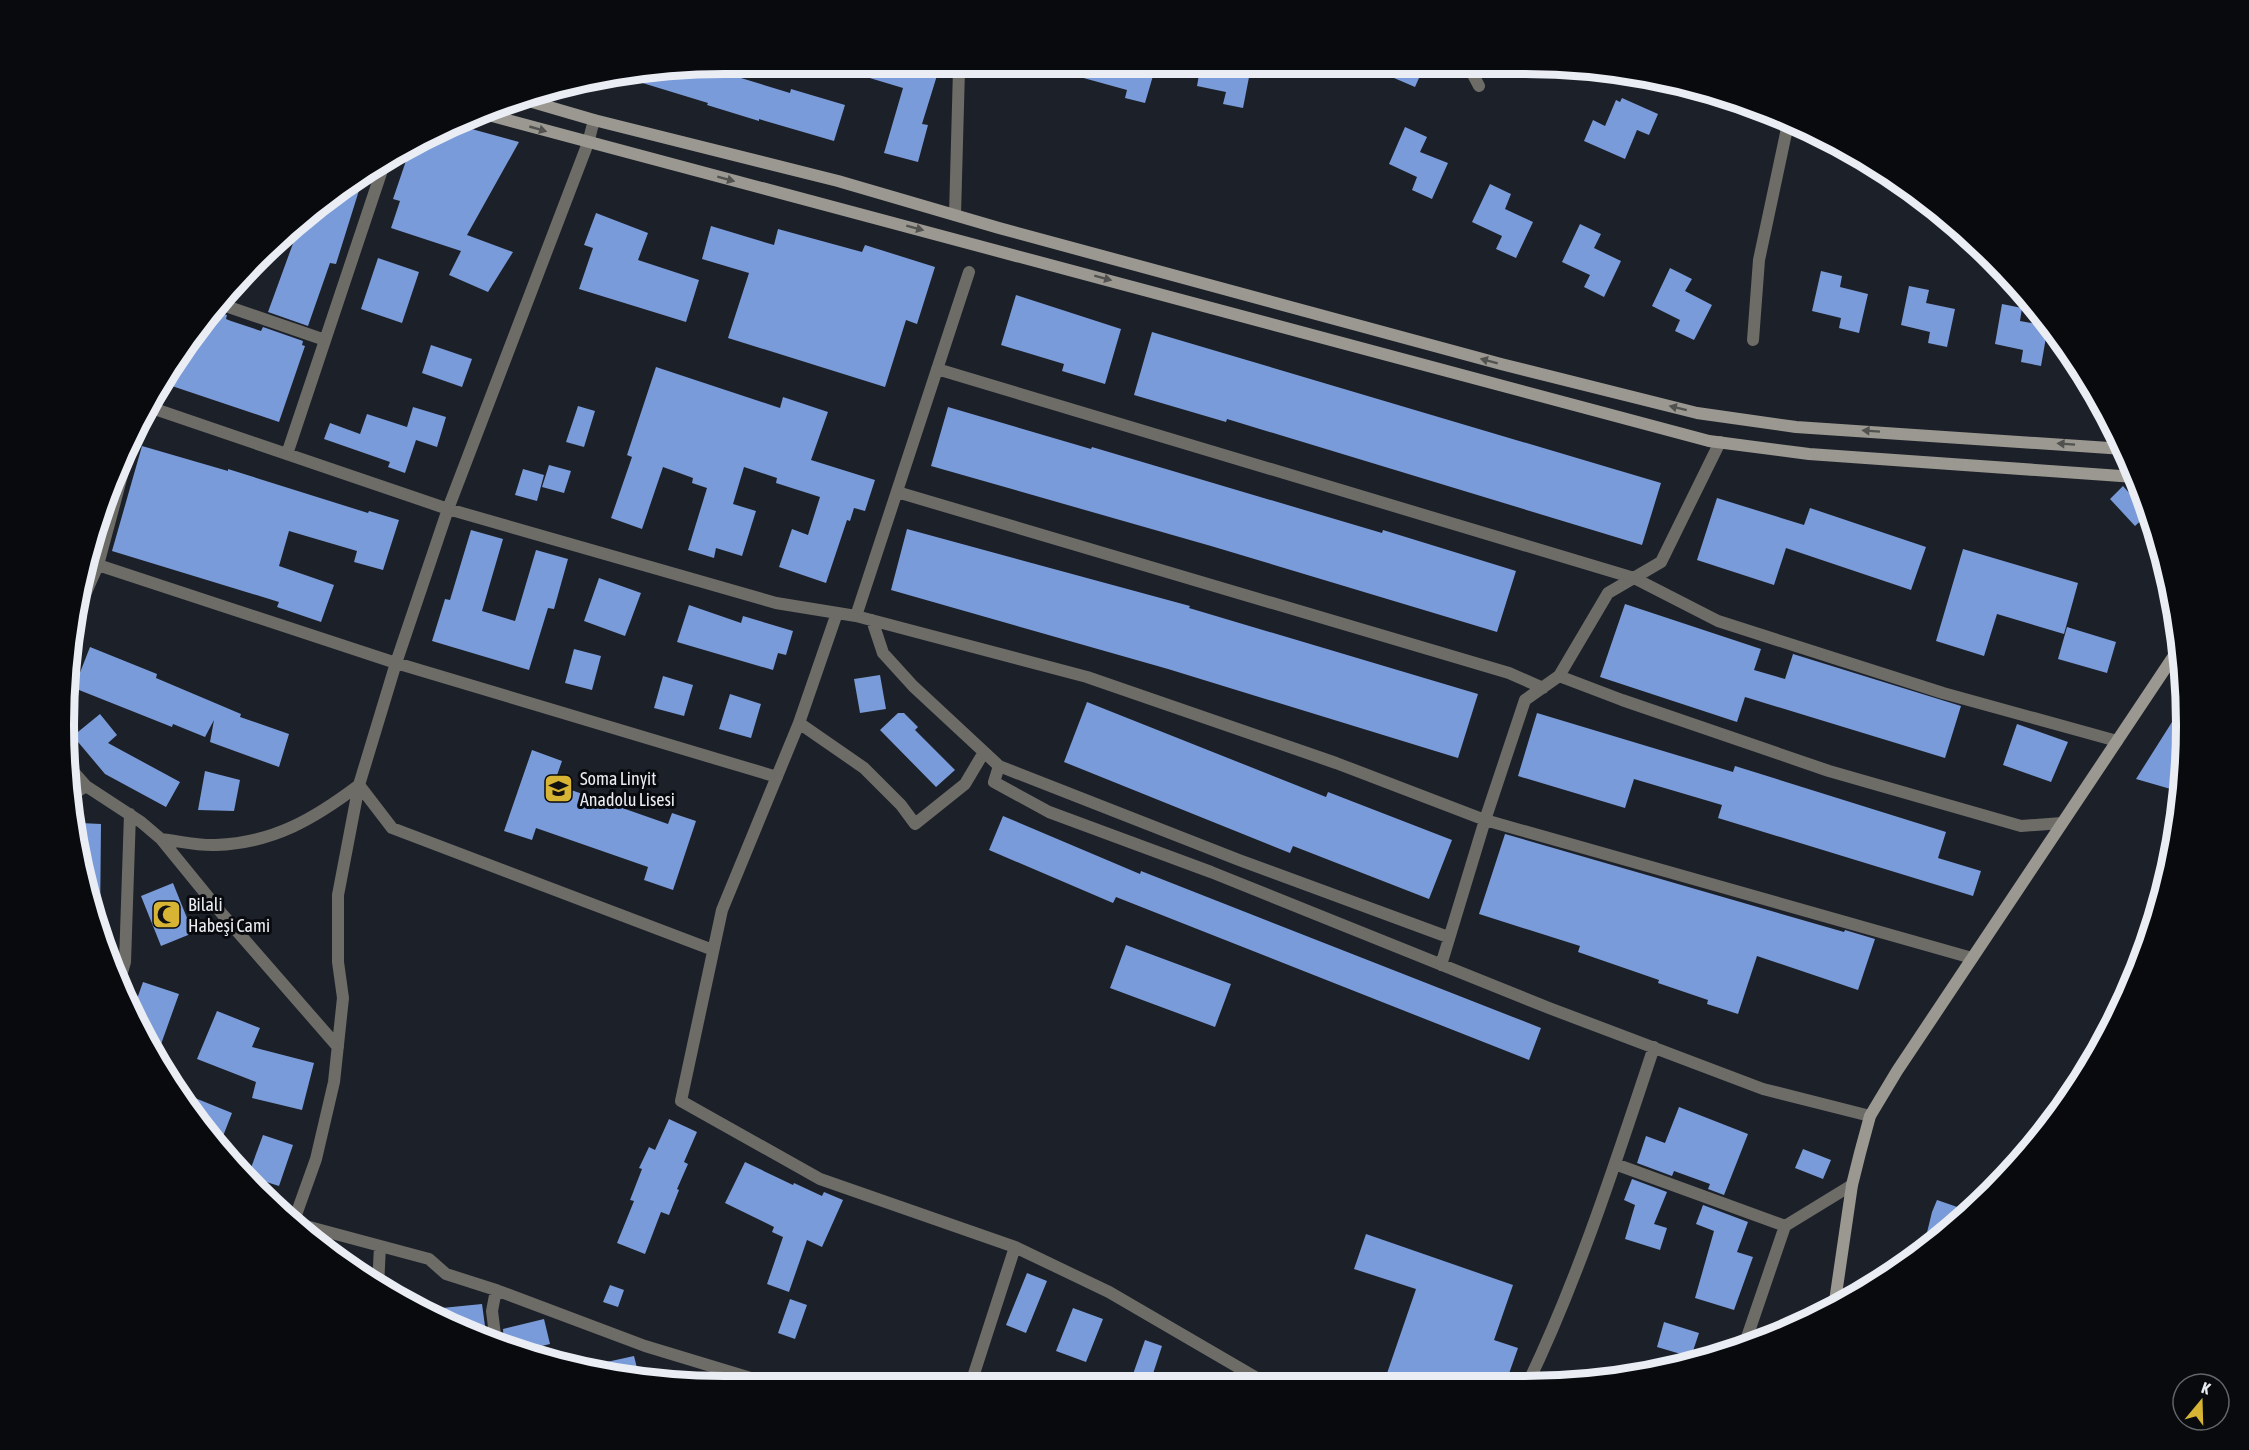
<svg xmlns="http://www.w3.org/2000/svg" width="2249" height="1450" font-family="'Asap Condensed',sans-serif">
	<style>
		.building { fill: #7a9bd9 }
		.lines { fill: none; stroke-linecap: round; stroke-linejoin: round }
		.street { stroke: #6d6c67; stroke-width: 12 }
		.secondary { stroke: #9a9890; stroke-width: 12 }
		.oneway { fill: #51514f }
		.labels { text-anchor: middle; stroke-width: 6; stroke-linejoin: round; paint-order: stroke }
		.poi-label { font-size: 18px; fill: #eaedf3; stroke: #080a0e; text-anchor: start }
		.rim { fill: none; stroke: #eaedf3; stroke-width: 8 }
	</style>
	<rect width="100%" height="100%" fill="#1c2029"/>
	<path class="building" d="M638,69H692L717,76L718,71L790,93L791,89L845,105L834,141L759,119V121L707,105L708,103L613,74Z
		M854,69H939L922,124L928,125L918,162L884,153L903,88L853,73Z
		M1069,69H1155L1145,103L1125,98L1127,90L1069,74Z
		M1200,69H1233L1250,72L1243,108L1223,104L1226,92L1197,86Z
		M1373,69H1423L1415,87Z
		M1622,98L1658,114L1649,135L1637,130L1625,159L1584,141L1593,120L1605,126L1616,100L1620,102Z
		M457,125L519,142L467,235L513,252L488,292L449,275L461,251L391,228L400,201L393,199L410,149Z
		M1405,127L1427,137L1420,152L1448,163L1432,199L1412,190L1417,177L1389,164Z
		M350,180L361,184L336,264L330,263L308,326L268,312L303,216Z
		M1490,184L1511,194L1505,209L1533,222L1516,258L1496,249L1502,236L1472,222Z
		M596,213L648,233L638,260L699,280L686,322L579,289L593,248L584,245Z
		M1580,224L1601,234L1594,248L1621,261L1604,297L1584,287L1590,275L1562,262Z
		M711,226L774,245L778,229L862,252L865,245L935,267L917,324L906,320L885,387L728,338L749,273L702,259Z
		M378,258L419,272L402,323L361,309Z
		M1670,268L1692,279L1685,291L1712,305L1694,340L1675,331L1680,320L1652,306Z
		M1821,271L1842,276L1840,287L1868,294L1859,333L1839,328L1841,318L1812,311Z
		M1909,286L1929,290L1926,303L1955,309L1947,347L1928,343L1930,332L1901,325Z
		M1016,295L1121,329L1105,384L1062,371L1064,364L1001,345Z
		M2002,304L2022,308L2020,321L2048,326L2041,366L2021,362L2023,350L1995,344Z
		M212,309L227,315L226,319L231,321L261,331L263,327L303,341L302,345L305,346L279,422L160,382L200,322Z
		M1152,332L1661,483L1642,545L1227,419L1226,422L1134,395Z
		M431,345L472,359L462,387L422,373Z
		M656,367L780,408L783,397L828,412L811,460L875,480L865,511L854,508L850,521L847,520L826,583L779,567L792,529L808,535L820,497L776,483L777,478L744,467L733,504L756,511L742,556L716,548L714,558L688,550L707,488L692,483L693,478L663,467L642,529L611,518L632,457L627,455Z
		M578,406L595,411L584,447L566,442Z
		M413,407L446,417L437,447L416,440L405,473L388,467L390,462L324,439L330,423L360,434L367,414L407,427Z
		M948,407L1091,449L1092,447L1382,533L1383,530L1516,571L1497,632L1211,546L931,466Z
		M142,446L228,471V469L368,513L369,511L399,520L383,570L354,562L357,551L289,531L279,566L334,585L321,622L277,607L279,602L112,551Z
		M549,465L571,471L564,493L542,487Z
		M523,469L544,475L537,501L515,495Z
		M2123,486L2148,514L2135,526L2110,499Z
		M1717,498L1804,525L1810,508L1926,547L1911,590L1786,548L1774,585L1697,560Z
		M907,529L1190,606L1189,608L1478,694L1458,758L1168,669L891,590Z
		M471,530L503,539L482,611L515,621L536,550L568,559L554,609L548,608L529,670L432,641L445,599L450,600Z
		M1963,549L2078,583L2064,634L1997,614L1984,656L1936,641Z
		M599,578L641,593L625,636L584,621Z
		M1625,604L1761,649L1754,670L1785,679L1793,654L1961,706L1945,758L1745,697L1737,722L1600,677Z
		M689,605L741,623L743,616L793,631L786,655L778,653L773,670L677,642Z
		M2067,627L2116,642L2107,673L2058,659Z
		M90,647L157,674L156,678L241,714L240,717L289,734L279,767L210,742L214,720L205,737L173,724L172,727L74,688Z
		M574,649L601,656L592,690L565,683Z
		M880,675L886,709L860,713L854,679Z
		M663,676L693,685L684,716L654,708Z
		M730,694L761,704L751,738L719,729Z
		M1087,702L1326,797L1328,792L1452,840L1429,899L1293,846L1290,853L1064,762Z
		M2184,703L2181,792L2136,779Z
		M898,713H904L918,727L915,730L955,770L936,787L880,730Z
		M1537,713L1733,772L1735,766L1946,832L1938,858L1981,871L1973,896L1718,818L1722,805L1634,779L1625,808L1518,776Z
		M100,714L117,735L108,743L180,782L166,807L105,774L73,736Z
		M2017,724L2068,742L2051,782L2003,765Z
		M532,750L562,761L554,784L668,824L672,813L696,821L673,890L644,880L648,867L536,828L532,840L504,831Z
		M205,771L240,780L234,811L198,810Z
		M1003,816L1140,874L1141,871L1541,1028L1529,1060L1116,897L1113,903L989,850Z
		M80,823L101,824L100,925H98L85,896L79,858Z
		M1505,834L1844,932L1845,930L1875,939L1858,990L1757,956L1738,1014L1707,1004L1708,1000L1658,983L1659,980L1578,952L1580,946L1479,914Z
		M173,883L193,933L161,946L141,896Z
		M1126,945L1231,984L1215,1027L1110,988Z
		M143,982L179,994L155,1061L133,1010Z
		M217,1011L260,1028L252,1047L314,1063L302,1110L252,1098L256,1082L197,1059Z
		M195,1098L232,1113L218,1149L190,1110Z
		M1679,1107L1748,1134L1724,1195L1708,1189L1710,1184L1674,1171L1672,1176L1637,1163L1646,1136L1665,1143Z
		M669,1119L697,1132L684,1162L688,1164L677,1189L679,1190L669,1215L661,1212L645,1254L617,1243L634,1201L630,1200L642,1169L639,1168L649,1147L655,1150Z
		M263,1135L293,1145L279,1186L248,1176Z
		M1803,1149L1831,1160L1823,1179L1795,1168Z
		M745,1162L793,1185L794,1183L822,1196L824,1192L843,1200L822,1247L807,1240L789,1292L767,1284L783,1237L772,1232L774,1227L725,1203Z
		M1632,1179L1667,1192L1654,1224L1667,1228L1660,1250L1625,1239L1635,1205L1624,1200Z
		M1937,1200L1969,1211L1922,1253L1932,1212Z
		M1703,1205L1748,1222L1737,1252L1753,1257L1734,1310L1695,1298L1714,1231L1696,1224Z
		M1366,1234L1513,1285L1494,1340L1518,1348L1505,1385H1383L1416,1289L1354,1269Z
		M1027,1273L1047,1281L1026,1333L1006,1325Z
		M610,1285L624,1290L618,1307L603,1302Z
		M790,1299L807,1305L795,1339L778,1333Z
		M482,1304L487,1341L471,1336L422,1310Z
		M1073,1308L1103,1319L1086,1362L1056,1351Z
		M544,1319L550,1344L525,1350L504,1345L503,1329Z
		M1664,1322L1699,1333L1691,1357L1657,1347Z
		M1145,1340L1162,1346L1150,1383L1132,1377Z
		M634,1356L639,1376L628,1379L584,1367Z"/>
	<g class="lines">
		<path class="street" d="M1470,69L1479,86
			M955,215L959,69
			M217,303L325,340
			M1753,340L1759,260L1789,119
			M937,369L1634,578L1718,621L1943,693L2117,741
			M146,406L448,509L776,603L856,616L1087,677L1336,763L1485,820L1972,958
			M287,454L385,161
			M897,492L1509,673L1543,688
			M98,565L396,663L777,777
			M79,608L98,565L132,438
			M837,613L799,723L722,910L681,1101L820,1179L1015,1247L1109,1292L1267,1384
			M856,616L969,272
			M872,620L883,653L913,686L999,766L1239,860L1448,937
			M1559,676L1622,700L1829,771L2021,826L2062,823
			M799,723L864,768L901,805L915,824L965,784L984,752
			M64,761L86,786L141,822L161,839L223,915L338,1047
			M999,766L994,782L1049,812L1211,872L1549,1008L1763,1089L1870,1116
			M69,797L86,786
			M161,839C179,841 198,846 216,845C273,843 314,819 359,785L392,828L713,950
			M1441,965L1485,820L1525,700L1559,676L1608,593L1661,562L1720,442
			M120,979L125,962L130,814
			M1615,1164L1785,1226L1852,1185
			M287,1221L429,1259L446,1274L496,1290L645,1346L764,1382
			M292,1226L316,1159L334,1082L343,998L338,962V895L359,785L396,663L448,509L588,143L594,120
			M378,1287L380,1246
			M496,1343L492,1311L496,1290
			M1744,1346L1785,1226
			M971,1383L1015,1247
			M1527,1385C1579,1277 1616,1161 1654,1047"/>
		<path class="secondary" d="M515,97L594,120L838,181L999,228L1501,364L1697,413L1796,427L2124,449
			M481,113L1709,441L1809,454L2135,477
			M1834,1308L1852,1185L1860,1153L1870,1116L1897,1071L2179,648"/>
	</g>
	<defs><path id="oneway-solid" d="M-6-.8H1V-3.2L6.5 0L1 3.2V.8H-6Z" transform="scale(1.5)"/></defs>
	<g class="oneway">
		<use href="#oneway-solid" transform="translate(538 129) rotate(16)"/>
		<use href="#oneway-solid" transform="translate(726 179) rotate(15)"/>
		<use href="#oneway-solid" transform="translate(915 228) rotate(15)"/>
		<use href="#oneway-solid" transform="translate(1103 278) rotate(15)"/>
		<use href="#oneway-solid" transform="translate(1489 361) rotate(-165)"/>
		<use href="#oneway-solid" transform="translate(1678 408) rotate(-166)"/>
		<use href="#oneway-solid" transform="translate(1871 431) rotate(-176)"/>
		<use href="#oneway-solid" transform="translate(2066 444) rotate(-176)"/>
	</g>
	<defs>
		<symbol id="school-square" viewBox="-11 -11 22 22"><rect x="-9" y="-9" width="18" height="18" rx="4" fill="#d7b434" stroke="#080a0e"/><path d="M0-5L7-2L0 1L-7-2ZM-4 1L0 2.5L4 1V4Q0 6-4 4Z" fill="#111"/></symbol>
		<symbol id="mosque-square" viewBox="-11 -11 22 22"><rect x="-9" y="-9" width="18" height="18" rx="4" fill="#d7b434" stroke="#080a0e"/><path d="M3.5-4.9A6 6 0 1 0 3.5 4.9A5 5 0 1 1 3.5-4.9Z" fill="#111"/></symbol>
	</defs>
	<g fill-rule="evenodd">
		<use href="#school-square" x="542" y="772" width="33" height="33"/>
		<use href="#mosque-square" x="150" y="898" width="33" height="33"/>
	</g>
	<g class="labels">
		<g class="poi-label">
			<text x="580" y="785">Soma Linyit<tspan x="580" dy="21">Anadolu Lisesi</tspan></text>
			<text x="188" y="911">Bilali<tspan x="188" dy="21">Habeşi Cami</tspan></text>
		</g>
	</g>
	<path d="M0 0H2249V1450H0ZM725 74H1525A651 651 0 0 1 2176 725V725A651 651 0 0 1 1525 1376H725A651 651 0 0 1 74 725V725A651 651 0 0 1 725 74Z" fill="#080a0e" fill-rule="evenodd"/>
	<path class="rim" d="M725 74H1525A651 651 0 0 1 2176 725V725A651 651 0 0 1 1525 1376H725A651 651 0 0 1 74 725V725A651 651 0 0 1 725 74Z"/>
	<g transform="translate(2201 1402) rotate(19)"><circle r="28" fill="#080a0e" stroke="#62656a" stroke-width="1.5"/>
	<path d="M0-4.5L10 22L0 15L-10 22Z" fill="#d7b434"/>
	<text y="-9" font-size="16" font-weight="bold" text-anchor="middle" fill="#eaedf3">K</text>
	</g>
</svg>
